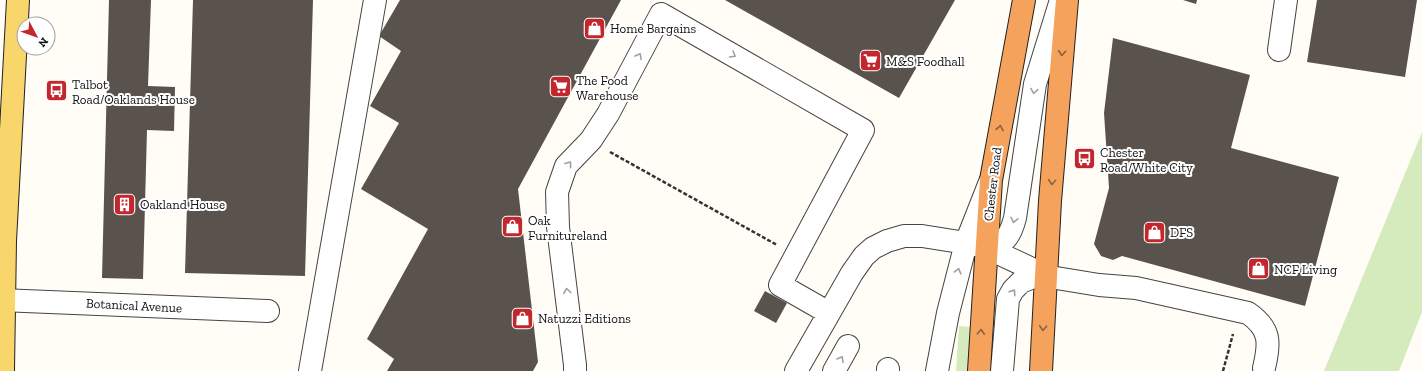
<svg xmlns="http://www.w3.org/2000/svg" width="1422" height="371" font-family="'Zilla Slab',serif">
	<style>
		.grass { fill: #d5ebbd }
		.building { fill: #5a524d }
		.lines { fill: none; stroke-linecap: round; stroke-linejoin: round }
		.minor-casing { stroke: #444; stroke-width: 24 }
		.major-casing { stroke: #222; stroke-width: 24 }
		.highway-casing { stroke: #222; stroke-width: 24 }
		.path { stroke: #333; stroke-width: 2.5; stroke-dasharray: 4 2; stroke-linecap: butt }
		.minor { stroke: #fff; stroke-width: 22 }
		.major { stroke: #f9d66b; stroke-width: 22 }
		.highway { stroke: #f5a25d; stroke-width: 22 }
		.oneway { stroke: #8e613b }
		.oneway2 { stroke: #a0a0a0 }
		.labels { text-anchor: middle; stroke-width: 4; stroke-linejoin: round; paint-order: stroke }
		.poi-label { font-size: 13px; fill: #111; stroke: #fff; text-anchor: start }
		.street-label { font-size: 13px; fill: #111; stroke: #fff }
	</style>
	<rect width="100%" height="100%" fill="#fffdf5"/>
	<path class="grass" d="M1422,132V312L1399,371H1324Z
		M959,326L970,327L968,371H956Z"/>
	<path class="building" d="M109,0H151L148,86L175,87L174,131L147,130L143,279L102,278Z
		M193,0H313L305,276L185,273Z
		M400,0H621L518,189L538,362L533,371H387L394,359L367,339L428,229L361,189L399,123L370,106L401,51L379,36Z
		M725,0H955L899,98Z
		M1183,0H1197L1196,4Z
		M1317,0H1417L1405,77L1307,62Z
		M1113,38L1250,75L1231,148L1339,177L1305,306L1122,256L1113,260L1101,256L1094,244L1109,188L1104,113Z
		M765,291L787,303L776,323L754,311Z"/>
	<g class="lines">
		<defs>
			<path id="minor" d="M1279,50L1286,0
				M985,247C1005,244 1010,237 1015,218L1035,84L1061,0
				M0,300L268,311
				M888,369V371
				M310,371L375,0
				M575,371V365L558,227L557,192L566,166L591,140L608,114L661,14L863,130L780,285L829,313
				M796,371L852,273L864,256L873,248L887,241L904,236H922L966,243L985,247L1047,276
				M834,371L848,346
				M937,371L948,313L966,243L990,182
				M1002,371L1008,299L1013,290L1021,282L1038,275L1099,285L1136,288L1248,313C1271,329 1270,343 1264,368"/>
			<path id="major" d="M3,371L5,241L18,0"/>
			<path id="highway" d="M979,371L991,180L1024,0
				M1041,371L1050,201L1067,0"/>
		</defs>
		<use href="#minor" class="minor-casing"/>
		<use href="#major" class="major-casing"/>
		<use href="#highway" class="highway-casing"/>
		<path class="path" d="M610,152L777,245
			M1223,371L1233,334"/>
		<use href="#minor" class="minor"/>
		<use href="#major" class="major"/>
		<use href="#highway" class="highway"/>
	</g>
	<defs><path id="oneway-chevron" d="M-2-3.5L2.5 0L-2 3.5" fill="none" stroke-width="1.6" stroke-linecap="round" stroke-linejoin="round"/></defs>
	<g class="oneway">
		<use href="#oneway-chevron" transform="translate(1062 53) rotate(95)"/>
		<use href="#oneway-chevron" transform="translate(1000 128) rotate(-80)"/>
		<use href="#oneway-chevron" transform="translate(1052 182) rotate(95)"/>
		<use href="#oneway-chevron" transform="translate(1043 328) rotate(94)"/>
		<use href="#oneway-chevron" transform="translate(981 332) rotate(-87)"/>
	</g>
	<g class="oneway2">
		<use href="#oneway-chevron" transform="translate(733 55) rotate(30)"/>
		<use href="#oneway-chevron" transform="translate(639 56) rotate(-61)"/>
		<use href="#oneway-chevron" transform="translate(1034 91) rotate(99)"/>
		<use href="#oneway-chevron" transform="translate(569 164) rotate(-53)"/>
		<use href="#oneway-chevron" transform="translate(1014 220) rotate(103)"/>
		<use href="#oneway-chevron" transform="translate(958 271) rotate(-75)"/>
		<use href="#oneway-chevron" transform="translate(567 291) rotate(-97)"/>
		<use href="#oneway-chevron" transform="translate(1013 292) rotate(-57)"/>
		<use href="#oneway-chevron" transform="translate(841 359) rotate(-60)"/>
	</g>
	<defs>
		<symbol id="shop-square" viewBox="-11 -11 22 22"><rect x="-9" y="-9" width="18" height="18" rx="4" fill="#c4262e" stroke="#fff"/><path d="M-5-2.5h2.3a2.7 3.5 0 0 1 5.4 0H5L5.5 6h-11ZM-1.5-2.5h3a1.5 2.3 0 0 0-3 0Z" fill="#fff"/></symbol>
		<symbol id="supermarket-square" viewBox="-11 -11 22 22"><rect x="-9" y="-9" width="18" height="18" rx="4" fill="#c4262e" stroke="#fff"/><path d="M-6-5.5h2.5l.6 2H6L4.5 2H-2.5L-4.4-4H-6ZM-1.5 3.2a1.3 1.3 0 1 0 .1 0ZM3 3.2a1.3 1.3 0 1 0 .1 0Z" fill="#fff"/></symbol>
		<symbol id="bus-square" viewBox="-11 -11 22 22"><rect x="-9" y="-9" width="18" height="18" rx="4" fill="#c4262e" stroke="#fff"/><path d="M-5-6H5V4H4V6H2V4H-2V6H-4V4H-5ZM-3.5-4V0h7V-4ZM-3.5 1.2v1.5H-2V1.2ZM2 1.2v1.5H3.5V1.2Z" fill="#fff"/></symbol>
		<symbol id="building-square" viewBox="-11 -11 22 22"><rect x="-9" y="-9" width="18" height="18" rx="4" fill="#c4262e" stroke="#fff"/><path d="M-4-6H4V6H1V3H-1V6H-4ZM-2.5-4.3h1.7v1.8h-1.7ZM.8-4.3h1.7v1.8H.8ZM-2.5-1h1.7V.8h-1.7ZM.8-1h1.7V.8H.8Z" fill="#fff"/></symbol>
	</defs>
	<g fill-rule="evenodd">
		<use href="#shop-square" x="582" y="16" width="25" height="25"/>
		<use href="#supermarket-square" x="858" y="48" width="25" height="25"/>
		<use href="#supermarket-square" x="548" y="74" width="25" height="25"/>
		<use href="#bus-square" x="44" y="78" width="25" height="25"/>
		<use href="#bus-square" x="1072" y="146" width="25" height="25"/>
		<use href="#building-square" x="112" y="192" width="25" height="25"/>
		<use href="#shop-square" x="500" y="214" width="25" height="25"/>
		<use href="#shop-square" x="1142" y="220" width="25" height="25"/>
		<use href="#shop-square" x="1246" y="256" width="25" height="25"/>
		<use href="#shop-square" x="510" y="306" width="25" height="25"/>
	</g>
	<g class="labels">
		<g class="poi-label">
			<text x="610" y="33">Home Bargains</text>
			<text x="886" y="66">M&amp;S Foodhall</text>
			<text x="576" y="85">The Food<tspan x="576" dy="15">Warehouse</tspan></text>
			<text x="72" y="89">Talbot<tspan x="72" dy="15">Road/Oaklands House</tspan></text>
			<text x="1100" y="157">Chester<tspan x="1100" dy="15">Road/White City</tspan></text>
			<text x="140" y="209">Oakland House</text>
			<text x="528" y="225">Oak<tspan x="528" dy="15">Furnitureland</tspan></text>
			<text x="1170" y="237">DFS</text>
			<text x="1274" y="274">NCF Living</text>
			<text x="538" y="323">Natuzzi Editions</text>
		</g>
		<g class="street-label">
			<text transform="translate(992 184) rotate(-83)" y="5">Chester Road</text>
			<text transform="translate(134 305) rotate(3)" y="5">Botanical Avenue</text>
		</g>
	</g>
	<g transform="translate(36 36) rotate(131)"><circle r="19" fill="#ffffff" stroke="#a0a0a0"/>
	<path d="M0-3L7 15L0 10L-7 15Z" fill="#c4262e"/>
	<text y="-6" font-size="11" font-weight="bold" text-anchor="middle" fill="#111111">N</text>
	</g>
</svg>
